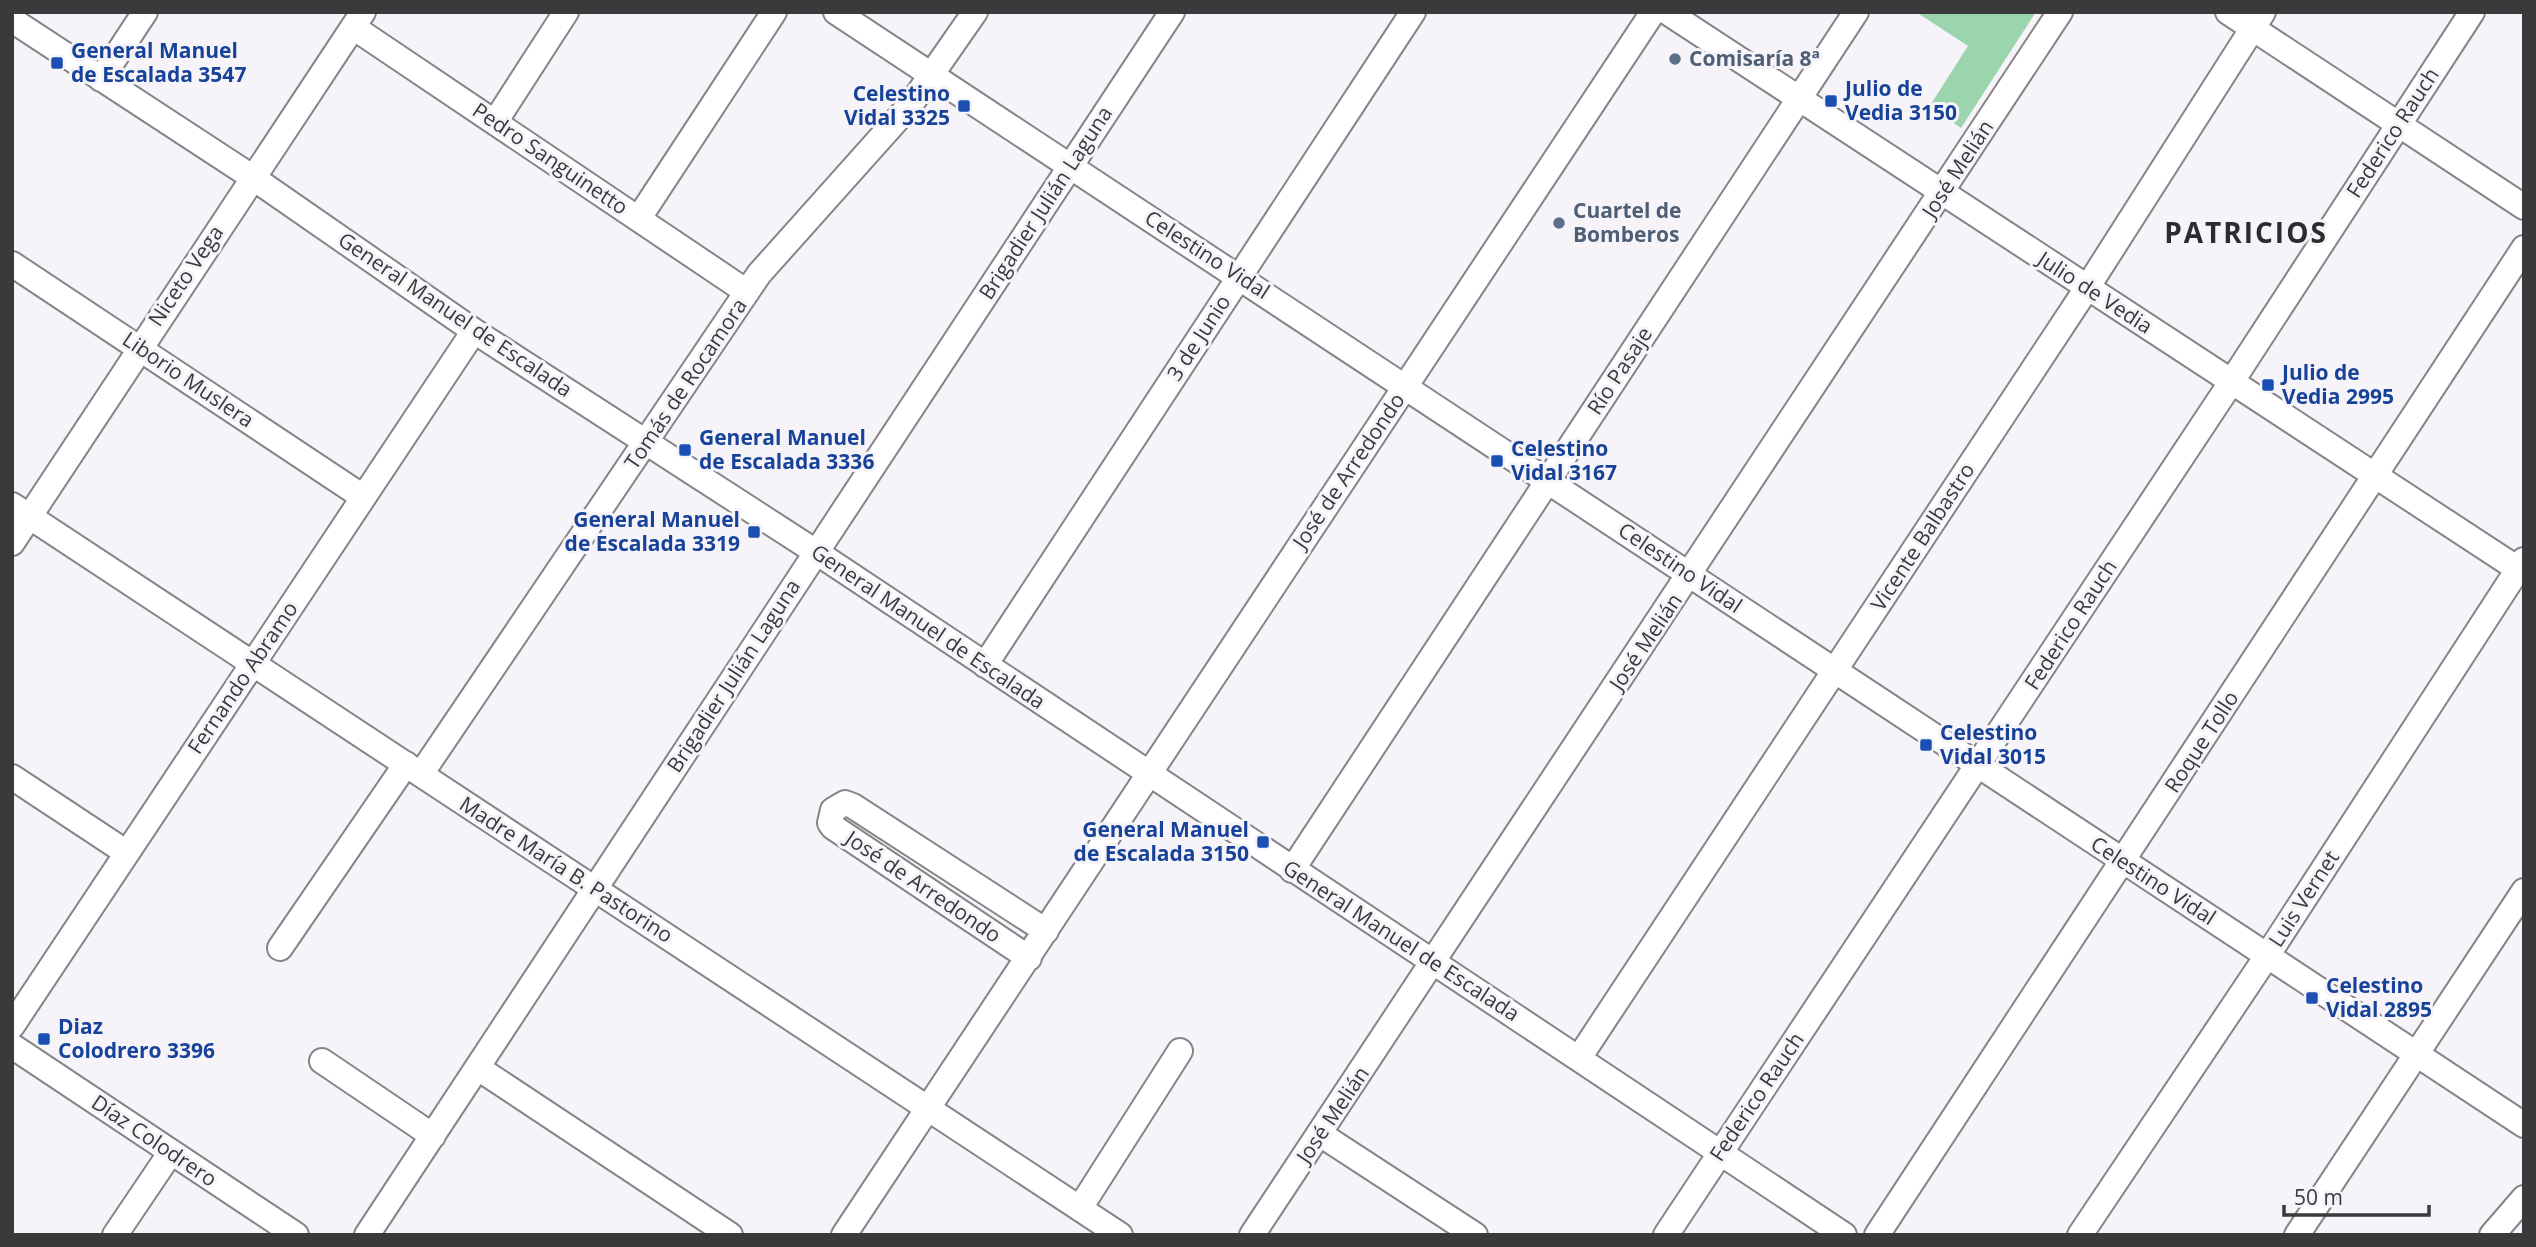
<svg xmlns="http://www.w3.org/2000/svg" width="2536" height="1247" font-family="'Open Sans',sans-serif">
	<style>
		.green { fill: #9bd5ae }
		.lines { fill: none; stroke-linecap: round; stroke-linejoin: round }
		.minor-casing { stroke: #868488; stroke-width: 28 }
		.minor { stroke: #fff; stroke-width: 24 }
		.service-dot { fill: #5c6f8a; stroke: #f7f4f9; stroke-width: 2.5 }
		.transit-dot { fill: #1a4fb4; stroke: #f7f4f9; stroke-width: 2.5 }
		.labels { text-anchor: middle; stroke-width: 6; stroke-linejoin: round; paint-order: stroke }
		.transit-label { font-size: 21px; font-weight: bold; fill: #164399; stroke: #f7f4f9; text-anchor: start }
		.service-label { font-size: 21px; font-weight: bold; fill: #4e5e75; stroke: #f7f4f9; text-anchor: start }
		.street-label { font-size: 21px; fill: #3a393b; stroke: #f7f4f9 }
		.district-label { font-size: 28px; font-weight: bold; letter-spacing: 2px; fill: #2c2b2e; stroke: #f7f4f9 }
	</style>
	<rect width="100%" height="100%" fill="#f7f4f9"/>
	<path class="green" d="M1916,12H2036L1961,128L1929,107L1968,46Z"/>
	<g class="lines">
		<defs>
			<path id="minor" d="M836,12L2524,1125
				M1667,12L2524,573
				M2228,12L2524,207
				M12,20L252,177L474,331L816,552L1844,1235
				M353,27L747,292
				M101,79L145,12
				M495,122L566,12
				M639,218L774,12
				M12,264L363,497
				M12,505L1120,1235
				M12,543L363,12
				M985,665L1413,12
				M421,774L759,274L911,104L975,12
				M12,777L127,853
				M1292,870L1856,12
				M280,948L406,764
				M1029,958L833,827L830,823L833,810L845,803L853,806L1046,931
				M12,1026L474,331
				M12,1046L296,1235
				M1579,1058L2087,288L2263,12
				M322,1061L433,1136
				M478,1068L730,1235
				M1320,1134L1475,1235
				M1080,1208L1180,1051
				M115,1235L171,1152
				M367,1235L1172,12
				M844,1235L1653,12
				M1252,1235L2060,12
				M1666,1235L2232,381L2472,12
				M1877,1235L2524,248
				M2080,1235L2267,956L2524,560
				M2297,1235L2524,891
				M2492,1235L2524,1198"/>
		</defs>
		<use href="#minor" class="minor-casing"/>
		<use href="#minor" class="minor"/>
	</g>
	<g class="service-dot">
		<circle cx="1675" cy="59" r="7"/>
		<circle cx="1559" cy="223" r="7"/>
	</g>
	<g class="transit-dot">
		<rect x="50" y="56" width="14" height="14" rx="3.5"/>
		<rect x="1824" y="94" width="14" height="14" rx="3.5"/>
		<rect x="957" y="99" width="14" height="14" rx="3.5"/>
		<rect x="2261" y="378" width="14" height="14" rx="3.5"/>
		<rect x="678" y="443" width="14" height="14" rx="3.5"/>
		<rect x="1490" y="454" width="14" height="14" rx="3.5"/>
		<rect x="747" y="525" width="14" height="14" rx="3.5"/>
		<rect x="1919" y="738" width="14" height="14" rx="3.5"/>
		<rect x="1256" y="835" width="14" height="14" rx="3.5"/>
		<rect x="2305" y="991" width="14" height="14" rx="3.5"/>
		<rect x="37" y="1032" width="14" height="14" rx="3.5"/>
	</g>
	<g class="labels">
		<g class="transit-label">
			<text x="71" y="58">General Manuel<tspan x="71" dy="24">de Escalada 3547</tspan></text>
			<text x="1845" y="96">Julio de<tspan x="1845" dy="24">Vedia 3150</tspan></text>
			<text x="950" y="101" text-anchor="end">Celestino<tspan x="950" dy="24">Vidal 3325</tspan></text>
			<text x="2282" y="380">Julio de<tspan x="2282" dy="24">Vedia 2995</tspan></text>
			<text x="699" y="445">General Manuel<tspan x="699" dy="24">de Escalada 3336</tspan></text>
			<text x="1511" y="456">Celestino<tspan x="1511" dy="24">Vidal 3167</tspan></text>
			<text x="740" y="527" text-anchor="end">General Manuel<tspan x="740" dy="24">de Escalada 3319</tspan></text>
			<text x="1940" y="740">Celestino<tspan x="1940" dy="24">Vidal 3015</tspan></text>
			<text x="1249" y="837" text-anchor="end">General Manuel<tspan x="1249" dy="24">de Escalada 3150</tspan></text>
			<text x="2326" y="993">Celestino<tspan x="2326" dy="24">Vidal 2895</tspan></text>
			<text x="58" y="1034">Diaz<tspan x="58" dy="24">Colodrero 3396</tspan></text>
		</g>
		<g class="service-label">
			<text x="1689" y="66">Comisaría 8ª</text>
			<text x="1573" y="218">Cuartel de<tspan x="1573" dy="24">Bomberos</tspan></text>
		</g>
		<g class="street-label">
			<text transform="translate(2393 133) rotate(-57)" y="7">Federico Rauch</text>
			<text transform="translate(550 159) rotate(34)" y="7">Pedro Sanguinetto</text>
			<text transform="translate(1958 169) rotate(-57)" y="7">José Melián</text>
			<text transform="translate(1046 203) rotate(-57)" y="7">Brigadier Julián Laguna</text>
			<text transform="translate(1207 255) rotate(33)" y="7">Celestino Vidal</text>
			<text transform="translate(186 276) rotate(-56)" y="7">Niceto Vega</text>
			<text transform="translate(2095 293) rotate(33)" y="7">Julio de Vedia</text>
			<text transform="translate(455 315) rotate(34)" y="7">General Manuel de Escalada</text>
			<text transform="translate(1199 338) rotate(-57)" y="7">3 de Junio</text>
			<text transform="translate(1620 371) rotate(-57)" y="7">Río Pasaje</text>
			<text transform="translate(188 380) rotate(34)" y="7">Liborio Muslera</text>
			<text transform="translate(686 384) rotate(-56)" y="7">Tomás de Rocamora</text>
			<text transform="translate(1349 471) rotate(-56)" y="7">José de Arredondo</text>
			<text transform="translate(1923 537) rotate(-57)" y="7">Vicente Balbastro</text>
			<text transform="translate(1680 568) rotate(34)" y="7">Celestino Vidal</text>
			<text transform="translate(2071 625) rotate(-57)" y="7">Federico Rauch</text>
			<text transform="translate(928 627) rotate(34)" y="7">General Manuel de Escalada</text>
			<text transform="translate(1646 642) rotate(-56)" y="7">José Melián</text>
			<text transform="translate(734 676) rotate(-57)" y="7">Brigadier Julián Laguna</text>
			<text transform="translate(243 678) rotate(-56)" y="7">Fernando Abramo</text>
			<text transform="translate(2202 742) rotate(-57)" y="7">Roque Tollo</text>
			<text transform="translate(566 870) rotate(33)" y="7">Madre María B. Pastorino</text>
			<text transform="translate(2153 881) rotate(33)" y="7">Celestino Vidal</text>
			<text transform="translate(923 887) rotate(34)" y="7">José de Arredondo</text>
			<text transform="translate(2304 899) rotate(-57)" y="7">Luis Vernet</text>
			<text transform="translate(1401 941) rotate(33)" y="7">General Manuel de Escalada</text>
			<text transform="translate(1757 1097) rotate(-56)" y="7">Federico Rauch</text>
			<text transform="translate(1333 1115) rotate(-56)" y="7">José Melián</text>
			<text transform="translate(154 1141) rotate(34)" y="7">Díaz Colodrero</text>
		</g>
		<g class="district-label">
			<text x="2246" y="243">PATRICIOS</text>
		</g>
	</g>
	<rect width="2536" height="1247" fill="none" stroke="#3a393b" stroke-width="28"/>
	<path d="M2284 1205v10h145v-10" fill="none" stroke="#3a393b" stroke-width="3.5"/>
	<text x="2294" y="1205" font-size="21" fill="#3a393b" stroke="#f7f4f9" stroke-width="5" paint-order="stroke">50 m</text>
</svg>
